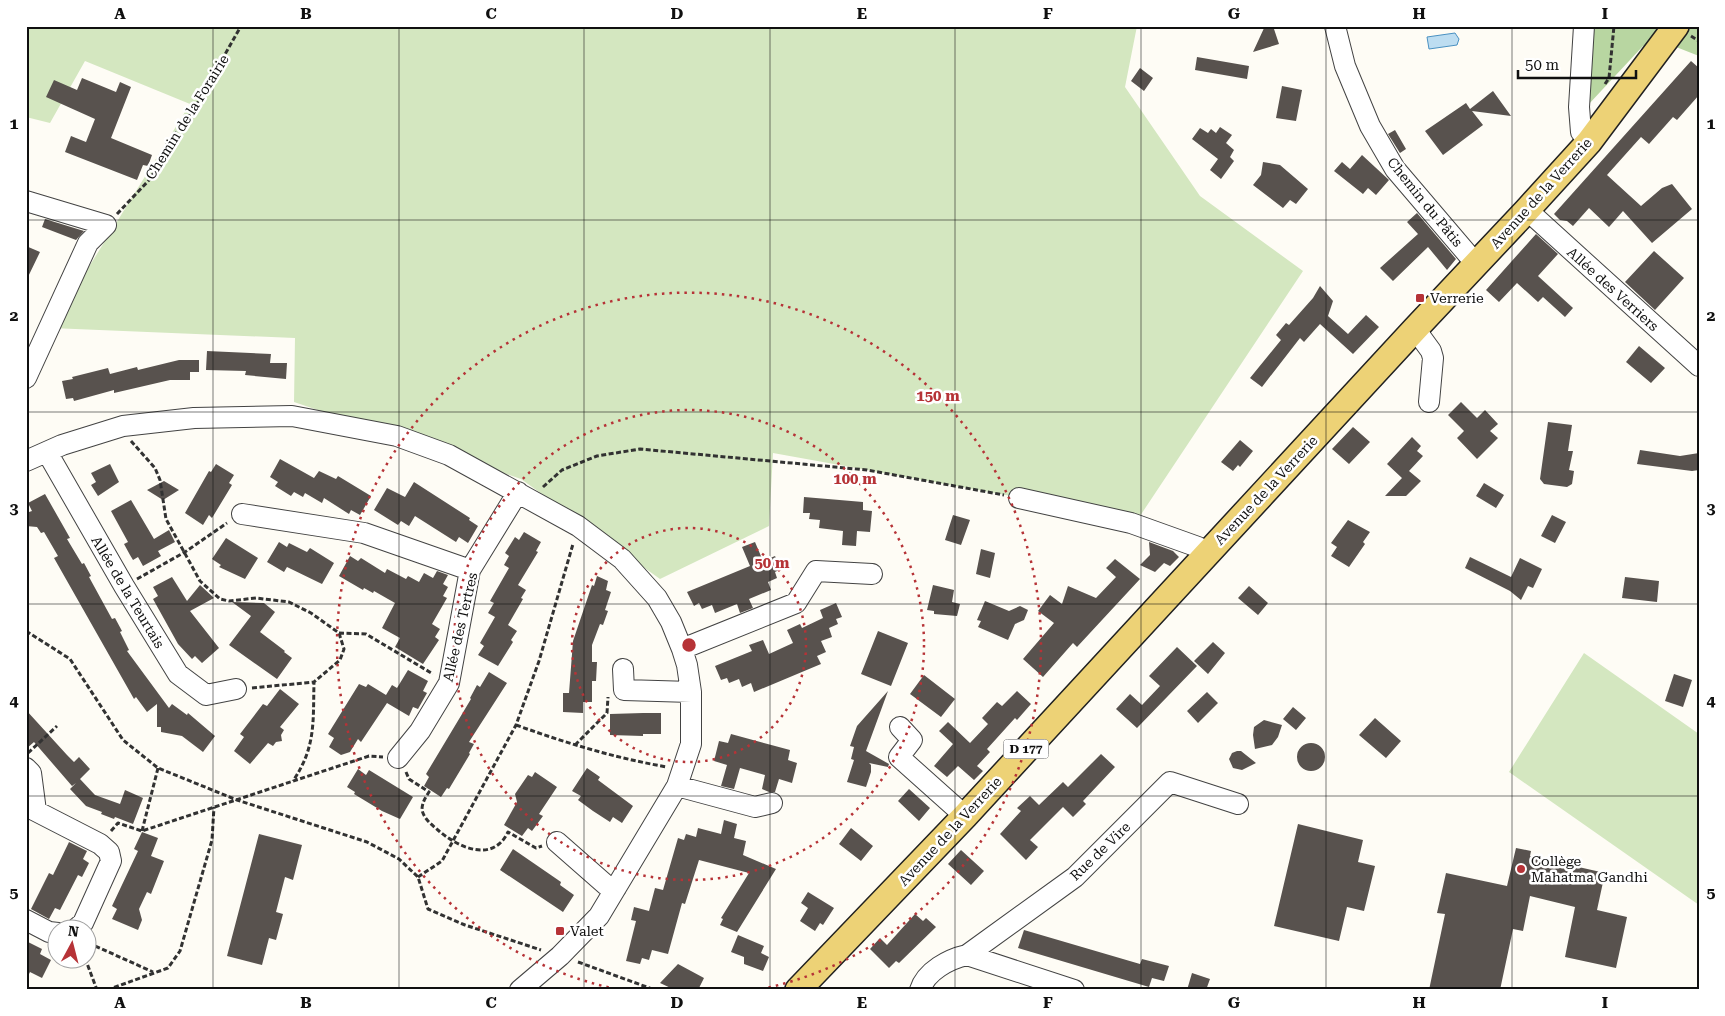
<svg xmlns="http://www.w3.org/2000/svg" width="1725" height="1016" font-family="'Roboto Serif',serif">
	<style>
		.green { fill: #d4e7c0 }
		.forest { fill: #b8d6a1 }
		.water { fill: #bdddf1; stroke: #4a91c2 }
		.building { fill: #58524e }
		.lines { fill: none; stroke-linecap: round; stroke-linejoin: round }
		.minor-casing { stroke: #434343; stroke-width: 22 }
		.major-casing { stroke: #212121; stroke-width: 28 }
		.path { stroke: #323232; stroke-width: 3; stroke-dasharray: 5 2.5; stroke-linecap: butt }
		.minor { stroke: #fff; stroke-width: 20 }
		.major { stroke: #edd276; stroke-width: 25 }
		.grid { fill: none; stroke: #101010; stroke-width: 1; stroke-opacity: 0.55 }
		.ring { fill: none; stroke: #b63337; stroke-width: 2.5; stroke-dasharray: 2.5 5 }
		.poi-dot { fill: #b63337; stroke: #fff; stroke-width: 2 }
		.labels { text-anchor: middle; stroke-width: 5; stroke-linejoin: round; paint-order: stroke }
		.shield { fill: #fff; stroke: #585858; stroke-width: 1 }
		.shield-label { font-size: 12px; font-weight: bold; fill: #101010 }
		.street-label { font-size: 14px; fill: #101010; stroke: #fff }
		.poi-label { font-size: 14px; fill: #101010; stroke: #fff; text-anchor: start }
		.centre { fill: #b63337; stroke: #fff; stroke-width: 2.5 }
		.ring-label { font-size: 15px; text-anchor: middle; font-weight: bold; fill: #b63337; stroke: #fff; stroke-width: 5; stroke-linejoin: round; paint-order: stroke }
		.neatline { fill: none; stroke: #101010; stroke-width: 2 }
		.grid-label { font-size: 16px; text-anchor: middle; font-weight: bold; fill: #101010 }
	</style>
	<rect width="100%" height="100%" fill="#fefcf5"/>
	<path class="green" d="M26,26H1137L1125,87L1200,196L1303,271L1138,519L773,453L769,526L660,579L521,479L294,402L295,338L51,328L190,104L85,61L50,123L26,117Z
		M1584,653L1699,734V905L1509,772Z"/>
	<path class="forest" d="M1592,26H1699V56L1671,45L1643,46L1588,105Z"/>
	<path class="water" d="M1455,33L1459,39L1457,45L1429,49L1427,37Z"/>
	<path class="building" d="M1265,26H1273L1279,44L1253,52Z
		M1197,57L1249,66L1247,79L1195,70Z
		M1691,61L1699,68V95L1677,120L1673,117L1649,144L1641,137L1607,175L1641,206L1662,188L1672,184L1692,209L1652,243L1623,211L1609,227L1589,208L1573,226L1567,221L1560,220L1554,214Z
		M1140,68L1153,78L1144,91L1131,81Z
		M82,78L116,92L120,82L131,87L111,138L152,155L148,166L143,165L137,180L65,152L71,136L86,142L95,119L46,97L54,80L77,90Z
		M1282,86L1302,90L1296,121L1276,118Z
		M1493,91L1511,116L1472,111L1483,125L1443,155L1425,131L1466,103L1470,109Z
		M1220,127L1232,135L1226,143L1234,150L1230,157L1234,161L1221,179L1210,170L1218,159L1192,139L1200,128L1208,133L1211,129L1216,133Z
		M1395,130L1406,149L1400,153L1388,134Z
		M1362,155L1389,180L1376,195L1368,188L1363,194L1334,171L1342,162L1350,169Z
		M1263,162L1280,165L1308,189L1296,204L1290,200L1283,208L1253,185L1261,175Z
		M1417,213L1456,259L1447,270L1428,247L1393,281L1380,268L1418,234L1407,222Z
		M45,219L84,231L76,240L42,227Z
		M1536,234L1558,254L1538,276L1573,308L1565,317L1543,297L1538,302L1517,283L1499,302L1486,290Z
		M26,246L40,252L26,281Z
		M1654,251L1684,278L1655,310L1625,282Z
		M1320,286L1333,301L1328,316L1348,334L1366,315L1379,327L1353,354L1320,324L1304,342L1300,338L1262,387L1250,378L1281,340L1276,335L1286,323L1289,325L1313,298Z
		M1639,346L1665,368L1651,383L1626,362Z
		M207,351L271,354L270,363H287L286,379L245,375L246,371L206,370Z
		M179,360H199V372H190V380H170L114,393V390L74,401L73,398L66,399L62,381L73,379L72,377L108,368L110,374L137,367L138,370Z
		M1461,402L1477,418L1485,410L1498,424L1490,431L1498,438L1477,459L1457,438L1464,431L1448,415Z
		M1548,422L1572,425L1568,451H1573L1569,470L1574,471L1572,484L1567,487L1544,484L1540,479Z
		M1353,427L1370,442L1349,464L1332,449Z
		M1412,437L1421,446L1417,451L1423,456L1409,471L1421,481L1406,496H1385L1402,478L1387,464Z
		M1240,440L1253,451L1240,467L1238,465L1233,471L1221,462Z
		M1640,450L1680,456L1699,453V470L1692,471L1637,464Z
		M280,459L314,478L319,471L336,479L338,476L371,496L360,515L351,510L349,514L324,498L322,503L305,493L303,497L294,492L291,496L275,486L278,482L270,477Z
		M110,464L119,482L98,496L91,485L96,482L91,473Z
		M216,464L234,475L229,483L232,485L212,518L209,515L203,525L185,513L209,471L211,472Z
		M164,481L179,490L163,500L147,490Z
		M414,482L470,518L469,520L478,526L468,543L459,537L456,542L415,516L409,526L401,521L398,525L374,510L387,488L405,497Z
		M1484,483L1504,495L1496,508L1476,496Z
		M45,494L70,538L67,539L82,564L84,563L91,576L89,577L112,619L115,618L122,631L120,632L129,650L127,651L169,708L172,704L187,715L188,713L215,736L203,752L182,736L161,732V727H157V704L147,712L136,697L134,699L54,558L58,556L44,532L41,533L37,527L26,526V513L32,511L28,503Z
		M804,497L863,502V510L872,511L870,532L857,531L856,546L842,545L843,531L819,528L820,520L809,519L810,513H803Z
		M131,500L154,539L169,530L175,542L158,551L161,556L143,566L138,557L133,560L130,555L124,544L128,542L111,511Z
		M953,515L970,520L961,545L945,540Z
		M1552,515L1566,522L1555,543L1541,536Z
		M1348,520L1370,532L1363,542L1365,544L1349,567L1331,556L1337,547L1331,543Z
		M524,532L541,542L536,551L538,552L518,585L526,590L521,598L523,599L508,625L517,631L511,640L513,642L498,666L478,655L484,646L480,643L495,617L488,613L494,603L490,601L509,568L504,565L509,556L505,553L515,537L519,540Z
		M226,538L258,558L245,579L219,567L221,565L212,559Z
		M279,542L287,547L289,543L307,552L310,548L334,563L322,584L287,567L284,572L267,562Z
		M755,542L763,561L775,556L781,569L775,572L777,578L768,582L771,590L749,599L753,608L740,613L737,604L715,613L712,605L702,609L699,603L694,606L687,592L750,566L742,547Z
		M1149,542L1173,551L1179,557L1170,566L1164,563L1155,572L1140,565L1150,555Z
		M981,549L995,553L990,578L976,574Z
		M350,556L358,561L361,558L385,573L387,569L406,579L408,576L419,582L424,573L433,578L437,571L448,575L443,584L448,587L443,596L447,598L432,624L440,629L435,637L439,640L423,664L395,647L400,638L382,628L395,603L374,591L373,593L364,588L363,590L339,576Z
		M1470,557L1511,577L1520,558L1542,569L1533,588L1528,586L1521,600L1510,591L1465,568Z
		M1115,559L1140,579L1077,647L1073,643L1043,677L1023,659L1054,623L1038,611L1050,595L1062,604L1068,586L1096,598L1116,577L1106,568Z
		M597,576L608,581L606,590L611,592L605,610L608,611L603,625L600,624L592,645V662H597L596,681H592V702H583V713L563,712V693H569L573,641L592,585L594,586Z
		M172,577L187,601L200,585L214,598L190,611L219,648L202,663L195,656L192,659L178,644L153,599L158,596L153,587Z
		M1625,577L1659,581L1657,602L1622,598Z
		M933,585L954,590L952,602L960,604L957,616L934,614V611L927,610Z
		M1249,586L1268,603L1258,615L1238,598Z
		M985,601L1009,611L1020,606L1028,610L1024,620L1015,624L1008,640L978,627L981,621L977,620Z
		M232,602L264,603L275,612L260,632L285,651L284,652L292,658L277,679L229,645L251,616Z
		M836,603L842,617L836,619L838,624L829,628L832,637L821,641L826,652L817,656L821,664L754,692L751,683L742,687L739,679L729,683L727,678L721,680L715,666L752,651L749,645L763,640L769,654L793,643L787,630L800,624L802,628L823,618L820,610Z
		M878,631L908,643L891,686L861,674Z
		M1213,642L1225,653L1208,674L1194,661Z
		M1177,647L1197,666L1137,728L1116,709L1130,694L1142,705L1160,686L1149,676Z
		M408,670L428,681L423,691L427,693L418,709L413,707L409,716L387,703L361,742L358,739L350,752L341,755L329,747L334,738L328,734L359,684L366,687L368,684L386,695L392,685L397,688Z
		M489,672L507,683L469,742L474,744L469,753L470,754L449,789L447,788L441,797L424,786L429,777L426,774L471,699L470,698L477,685L480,687Z
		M1674,674L1692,680L1683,707L1665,701Z
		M924,675L955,699L941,717L910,694Z
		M280,689L299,704L280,727L284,730L281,735L282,741L276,742L273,746L268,743L250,764L234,751L244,737L240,734L263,704L267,706Z
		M888,691L866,751L889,764L888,767L869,763L871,765V772L866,787L847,782L854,760L851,759L854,747L850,746L857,726Z
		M1017,691L1031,704L1017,720L1015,718L987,749L990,752L977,766L983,771L974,780L958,766L947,777L934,766L953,744L939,731L948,722L970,743L988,724L982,718L997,702L1002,706Z
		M1207,692L1218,703L1198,723L1187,711Z
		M1293,707L1306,718L1296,730L1283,719Z
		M26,710L67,755L74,762L79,757L90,769L80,779L95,795L120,804L125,790L143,798L133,824L115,817L114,819L101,814L102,812L86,806L70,789L76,783L72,786L34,742L26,749Z
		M643,713H661V734H643V736L610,735V714Z
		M1375,718L1401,741L1386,758L1359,735Z
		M1264,720L1282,725L1278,737L1272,745L1255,749L1253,735L1254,727Z
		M731,734L790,750L788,760L797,763L792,783L779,779L775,792H769L762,789L765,775L740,768L734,789L721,786L727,765L714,761L719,741L728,743Z
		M1297 757a14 14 0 1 1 28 0a14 14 0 1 1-28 0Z
		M1237,751H1241L1256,763L1242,770L1233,768L1229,759L1232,753Z
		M1101,754L1115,767L1083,801L1086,804L1073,817L1063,807L1030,840L1038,847L1026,860L1000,834L1021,811L1017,808L1030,796L1039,805L1063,782L1068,787Z
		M587,768L600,777L598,780L633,806L622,823L613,817L610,822L593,811L578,800L581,796L572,791Z
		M358,769L366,775L369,770L413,797L400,819L382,811L354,794L355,792L347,787Z
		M535,772L557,787L539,814L543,816L532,831L528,828L522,836L504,825L517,802L515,794L528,775L532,777Z
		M909,789L930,808L919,821L898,801Z
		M724,820L737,824L734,838L746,841L743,855L776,869L737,932L720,925L723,919L721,918L749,873L699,860L685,904L682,903L668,954L652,950L649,960L642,958L640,964L626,961L636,921L631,920L634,907L649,911L655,888L663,890L678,838L684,840L686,834L696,837L698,828L721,834Z
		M1298,824L1363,840L1358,862L1375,866L1364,911L1347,907L1339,941L1274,926Z
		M851,828L873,846L861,861L839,844Z
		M142,832L158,838L151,856L164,861L151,894L147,892L139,909L142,920L138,930L112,919L117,909L112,906L138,851L134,849Z
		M259,834L302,845L293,880L285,877L276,912L283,914L276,940L269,938L262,965L227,956Z
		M69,842L87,851L83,859L89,863L82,877L78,875L60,910L55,908L49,919L31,909L49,873L53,875Z
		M1516,848L1531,851L1530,856L1605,873L1597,910L1627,917L1616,968L1565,957L1575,907L1530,896L1523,931L1513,929L1500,990H1429L1445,914L1437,913L1446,873L1507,886Z
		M513,849L561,882L560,885L574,895L563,912L500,870Z
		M961,850L984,871L971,885L948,864Z
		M808,892L834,908L823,925L820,923L815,931L800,921L808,908L801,903Z
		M915,914L923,921L926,918L936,927L899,963L896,961L889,968L870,949L880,938L887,945Z
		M1024,930L1140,964L1142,959L1169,966L1164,981L1152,978L1149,987L1018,948Z
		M738,935L764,946L761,953L769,957L763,971L744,964V957L731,952Z
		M26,941L42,949L40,954L51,960L42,978L30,972L26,980Z
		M678,964L704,978L698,990H675L660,983Z
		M1192,973L1210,979L1206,990H1187Z"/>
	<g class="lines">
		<defs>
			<path id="minor" d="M1335,26L1345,66L1370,126L1395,169L1476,264
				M1584,26L1579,107L1581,132L1589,142
				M26,201L106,225L88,243L26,378
				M1527,210L1699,366
				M1415,329L1431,351L1433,358L1429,402
				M47,452L124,586L178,674L206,695L236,689
				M26,461L62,445L123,426L194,418L292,416L397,436L449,455L578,526L622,559L657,598L671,622L682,649L687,665L691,692V744L677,786L599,916L560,956L520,990
				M1019,498L1131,523L1198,547L1207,554
				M242,514L364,533L470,570
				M682,649L796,603L816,571L872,574
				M623,669L624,690L691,692
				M900,727L912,740L899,757L965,816
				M398,758L420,731L449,683L470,570L518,492
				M26,768L31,773L36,811
				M677,786L755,807L772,803
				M26,806L100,844L109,852L111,861L83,923L77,928
				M557,842L606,885L616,888
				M26,920L49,932L58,933
				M967,955L1075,877L1170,782L1238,804
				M920,990C926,971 949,959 967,955L1074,990"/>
			<path id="major" d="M798,990L965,816L1415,329L1527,210L1589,142L1676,26"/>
		</defs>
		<use href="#minor" class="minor-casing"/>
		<use href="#major" class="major-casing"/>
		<path class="path" d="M1691,36L1699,41
			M1605,84L1609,78L1614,26
			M117,214L151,178L167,144L193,111L241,26
			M131,441L155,468L160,480L166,519L200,581L220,599L229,601L256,598L289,602L311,613L339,633L344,649L340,660L314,682C313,722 316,747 293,781
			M543,487L562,470L597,456L640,449L867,470L1004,495
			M137,579L185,552L227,523
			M26,631L70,659L123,740L158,768L237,800L367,842L399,859L418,877L428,909L465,925L541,950
			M339,633L366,634L433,674
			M252,688L314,682
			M516,725C566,743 615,758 667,767
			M575,745L607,713L608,697
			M28,753L57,726
			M406,772L409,779L429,792C425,798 422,803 422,810C424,819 432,825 439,831C453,843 481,859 499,844C503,841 506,836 508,832L536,848L542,846
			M111,831L118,823L142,831L369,756L383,757
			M142,831L158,768
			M418,877L442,861L516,725L539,661L573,544
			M88,945H93L153,972
			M85,958L97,990
			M578,962L655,990
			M107,990L168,968L180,951L212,840L214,807"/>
		<use href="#minor" class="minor"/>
		<use href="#major" class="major"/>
	</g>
	<path class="grid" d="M213,26V990M399,26V990M584,26V990M770,26V990M955,26V990M1141,26V990M1326,26V990M1512,26V990M26,220H1699M26,412H1699M26,604H1699M26,796H1699"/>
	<g class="ring">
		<circle cx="689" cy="645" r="117"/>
		<circle cx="689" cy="645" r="235"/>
		<path d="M616 989A352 352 0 1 1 762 989"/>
	</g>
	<g class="poi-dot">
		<rect x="1415" y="293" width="10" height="10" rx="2.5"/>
		<circle cx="1521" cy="869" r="5"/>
		<rect x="555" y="926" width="10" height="10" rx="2.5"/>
	</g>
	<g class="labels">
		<rect class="shield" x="1003.5" y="739.5" width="45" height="19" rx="4"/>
		<g class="shield-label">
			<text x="1026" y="753">D 177</text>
		</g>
		<g class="street-label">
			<text transform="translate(187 117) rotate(-58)" y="5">Chemin de la Forairie</text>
			<text transform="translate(1541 193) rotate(-48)" y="5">Avenue de la Verrerie</text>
			<text transform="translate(1425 202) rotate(51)" y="5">Chemin du Pâtis</text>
			<text transform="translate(1613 289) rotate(42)" y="5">Allée des Verriers</text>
			<text transform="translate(1266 490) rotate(-47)" y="5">Avenue de la Verrerie</text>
			<text transform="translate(128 592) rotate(59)" y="5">Allée de la Teurtais</text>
			<text transform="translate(460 627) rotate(-77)" y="5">Allée des Tertres</text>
			<text transform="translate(950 831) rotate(-47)" y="5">Avenue de la Verrerie</text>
			<text transform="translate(1100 851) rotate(-44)" y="5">Rue de Vire</text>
		</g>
		<g class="poi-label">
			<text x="1430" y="303">Verrerie</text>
			<text x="1531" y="866">Collège<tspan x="1531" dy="16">Mahatma Gandhi</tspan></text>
			<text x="570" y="936">Valet</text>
		</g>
	</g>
	<circle cx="689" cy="645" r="8" class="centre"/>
	<g class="ring-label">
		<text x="938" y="401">150 m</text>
		<text x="855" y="484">100 m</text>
		<text x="772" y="568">50 m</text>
	</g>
	<rect width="1725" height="1016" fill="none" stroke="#ffffff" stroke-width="55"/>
	<g transform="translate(72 944) rotate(7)"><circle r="24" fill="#ffffff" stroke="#9f9f9f"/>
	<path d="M0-4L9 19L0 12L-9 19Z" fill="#b63337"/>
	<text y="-8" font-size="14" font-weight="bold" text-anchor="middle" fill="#101010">N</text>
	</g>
	<path d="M1518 70v8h118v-8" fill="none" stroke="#101010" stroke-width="2.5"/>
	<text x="1525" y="70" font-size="15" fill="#101010" stroke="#ffffff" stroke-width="4" paint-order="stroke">50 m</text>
	<rect x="28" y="28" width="1670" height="960" class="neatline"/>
	<g class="grid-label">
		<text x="120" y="19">A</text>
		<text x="306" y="19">B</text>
		<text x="491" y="19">C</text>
		<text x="677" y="19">D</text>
		<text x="862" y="19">E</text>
		<text x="1048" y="19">F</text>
		<text x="1234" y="19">G</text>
		<text x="1419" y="19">H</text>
		<text x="1605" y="19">I</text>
		<text x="14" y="129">1</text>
		<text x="1711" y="129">1</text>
		<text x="14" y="321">2</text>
		<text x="1711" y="321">2</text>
		<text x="14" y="514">3</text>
		<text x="1711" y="514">3</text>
		<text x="14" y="706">4</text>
		<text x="1711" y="706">4</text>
		<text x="14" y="898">5</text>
		<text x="1711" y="898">5</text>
		<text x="120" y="1008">A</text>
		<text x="306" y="1008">B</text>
		<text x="491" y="1008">C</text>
		<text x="677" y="1008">D</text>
		<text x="862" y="1008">E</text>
		<text x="1048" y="1008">F</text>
		<text x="1234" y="1008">G</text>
		<text x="1419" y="1008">H</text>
		<text x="1605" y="1008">I</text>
	</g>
</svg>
